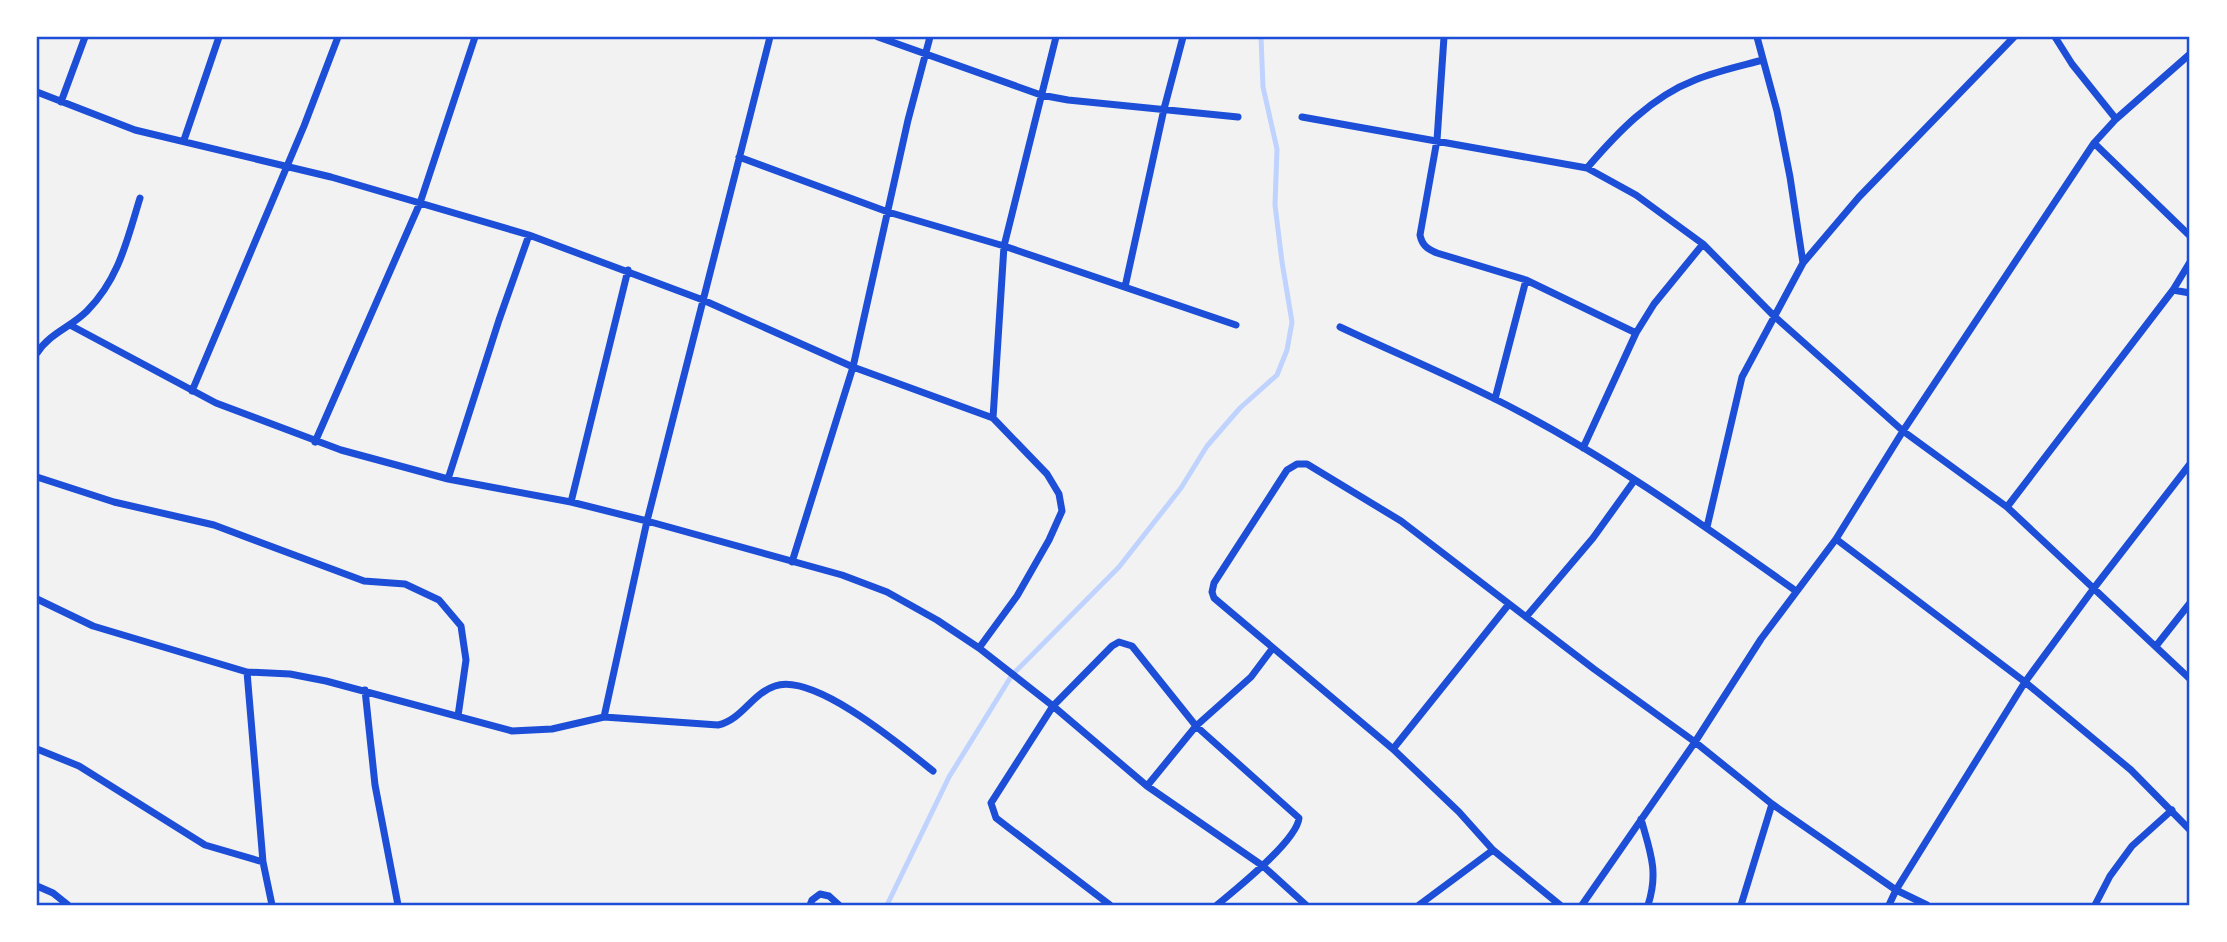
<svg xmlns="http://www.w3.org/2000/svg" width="2227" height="942" font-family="'Source Serif 4',serif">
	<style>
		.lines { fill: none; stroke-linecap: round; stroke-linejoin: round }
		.stream { stroke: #bfd3fe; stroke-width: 5 }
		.minor { stroke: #1d4ed8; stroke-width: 7 }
		.neatline { fill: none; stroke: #1d4ed8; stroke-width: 2.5 }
	</style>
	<rect width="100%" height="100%" fill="#f2f2f2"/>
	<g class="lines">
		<path class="stream" d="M887,905L949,777L1012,675L1119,567L1181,488L1207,446L1240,408L1277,375L1287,350L1292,322L1282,262L1275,205L1277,149L1263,87L1261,37"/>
		<path class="minor" d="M878,37L1041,95L1068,100L1238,117
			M1444,37L1437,140L1420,235C1422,245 1427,249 1437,253L1526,280L1636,333
			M2055,37L2072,64L2116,119
			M37,92L135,130L331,177L529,235L703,300L853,367L993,418L1047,474L1059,494L1062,511L1049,540L1017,596L979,648
			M61,102L85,37
			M1302,117L1587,168L1636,195L1703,244L1774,316L1903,431L2007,507L2190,679
			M184,140L219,37
			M2094,143L2190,236
			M739,157L888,212L1004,246L1236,325
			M1587,168C1617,133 1651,97 1695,80C1717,71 1741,66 1763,60
			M1803,263L1859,197L2014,37
			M1125,287L1164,109L1183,37
			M2173,290L2190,293
			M70,325L216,403L341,450L448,479L571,502L647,521L842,575L887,592L937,620L979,648L1053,706L1147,786L1263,866L1306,905
			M1340,327C1391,351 1444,373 1495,399C1601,452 1699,522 1796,591
			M37,353C50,333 71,327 87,311C119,279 127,240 140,198
			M192,391L304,126L338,37
			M1495,399L1526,280
			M993,418L1004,246L1056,37
			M315,442L420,203L475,37
			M1583,448L1636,333L1654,304L1703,244
			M37,477L114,502L214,525L364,581L405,584L439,600L461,626L466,660L458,716
			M448,479L499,320L529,235
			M571,502L628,270
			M2007,507L2173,290L2190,262
			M1707,527L1742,377L1803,263L1790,177L1777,111L1757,37
			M1836,539L2025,682L2131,770L2190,830
			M792,562L853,367L908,120L930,37
			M37,599L93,626L247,672L290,674L326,681L512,731L552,729L604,717L718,725C743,719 751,694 775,686C814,672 903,747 933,771
			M1526,617L1593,538L1634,481
			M2156,646L2190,603
			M247,672L263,862L272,905
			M365,690L375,785L398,905
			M604,717L647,521L770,37
			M37,749L79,766L205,845L263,862
			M1393,749L1509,604
			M1147,786L1196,726L1251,677L1272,649
			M1641,819C1650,851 1659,872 1648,905
			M37,886L53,893L68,905
			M810,905L812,900L820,894L829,896L839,905
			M1110,905L996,818L991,803L1053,706L1112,646L1119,642L1132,646L1196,726L1299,818C1297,841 1235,890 1217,905
			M1419,905L1493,850
			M1560,905L1493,850L1459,812L1393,749L1214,598L1212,592L1214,583L1287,470L1297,464H1307L1401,521L1594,669L1695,742L1772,804L1896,890L1927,905
			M1582,905L1695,742L1761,639L1836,539L1903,431L2094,143L2116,119L2190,54
			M1741,905L1772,804
			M1889,905L1896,890L2025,682L2094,588L2190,464
			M2095,905L2110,876L2132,846L2172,810"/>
	</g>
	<rect width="2227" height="942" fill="none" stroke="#ffffff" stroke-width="77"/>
	<rect x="38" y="38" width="2150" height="866" class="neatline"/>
</svg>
